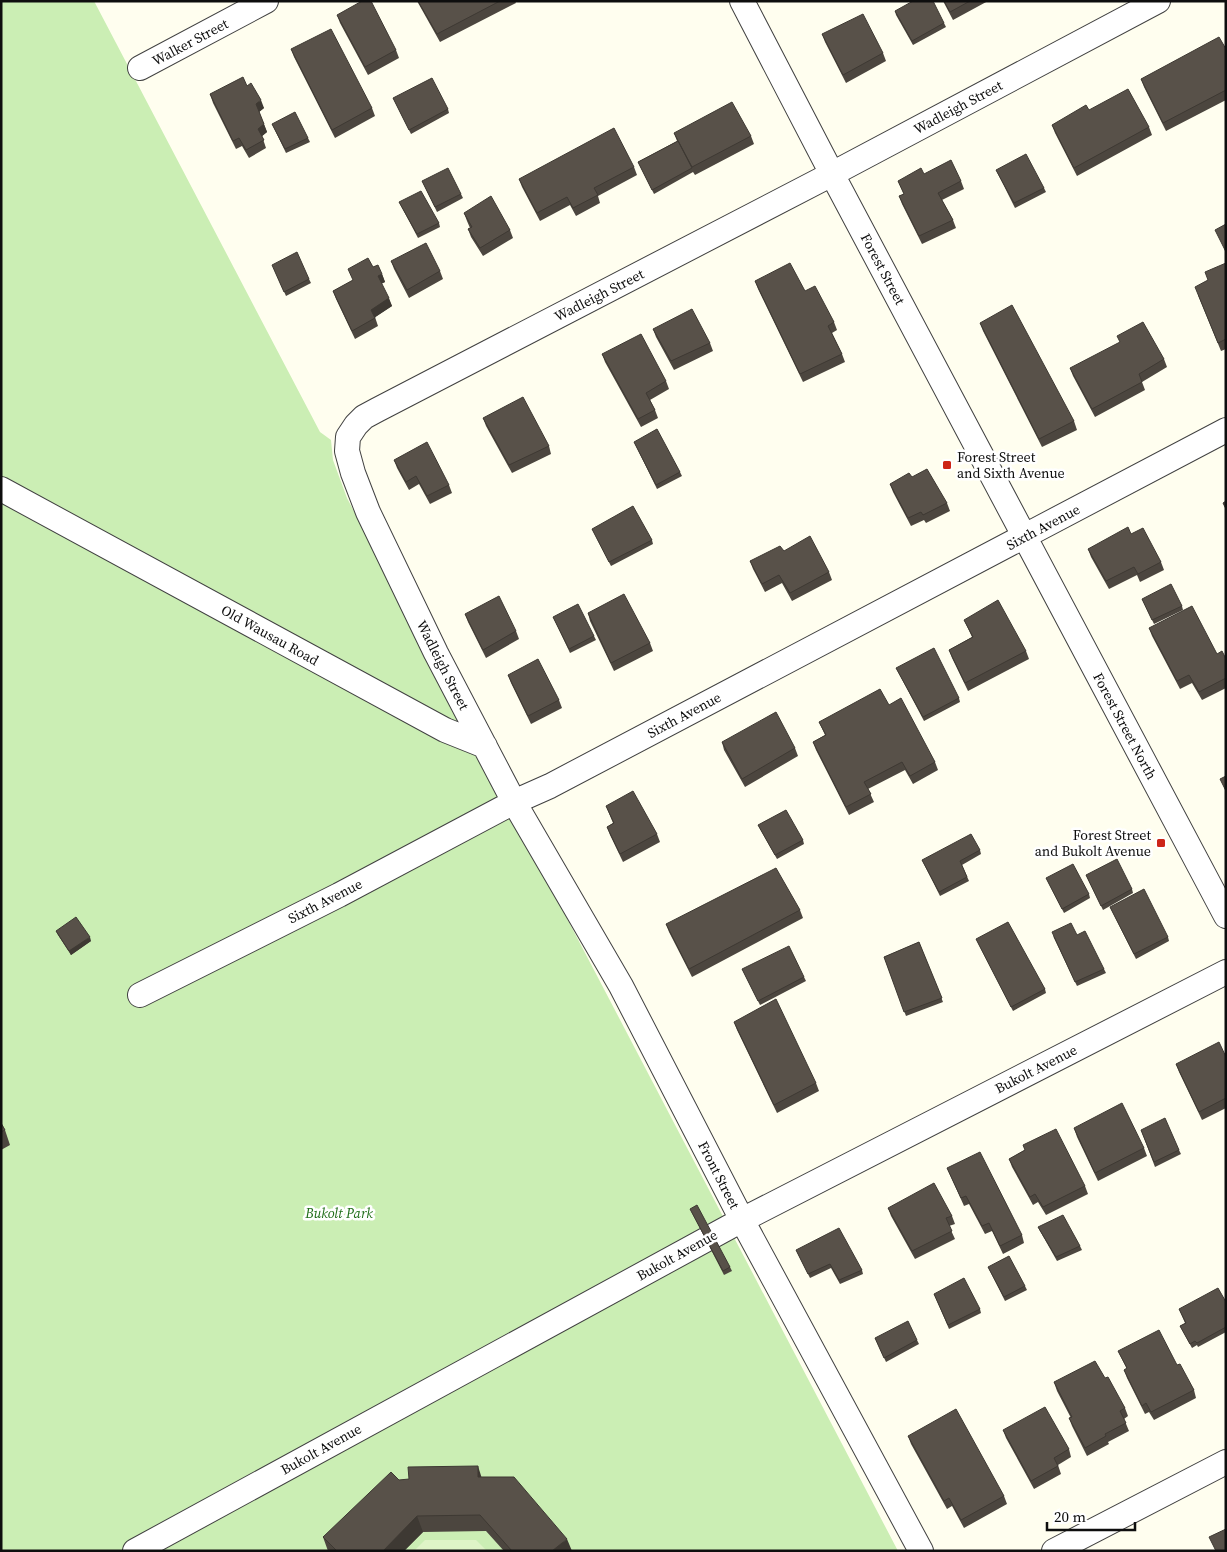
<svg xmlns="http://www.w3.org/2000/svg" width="1227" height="1552" font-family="'Source Serif 4',serif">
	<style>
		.green { fill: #cbeeb4 }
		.pitch { fill: #dff4c7 }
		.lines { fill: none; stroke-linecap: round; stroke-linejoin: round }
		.minor-casing { stroke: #414141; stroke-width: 26 }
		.minor { stroke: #fff; stroke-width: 24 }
		.wall { fill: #4c463f }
		.shaded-wall { fill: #3e3933 }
		.building { fill: #585149; stroke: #3e3933 }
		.poi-dot { fill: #cd2517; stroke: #fff; stroke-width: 2 }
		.labels { text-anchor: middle; stroke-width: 5; stroke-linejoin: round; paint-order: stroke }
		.street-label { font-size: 14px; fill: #0e0e0e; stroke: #fff }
		.poi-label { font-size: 14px; fill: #0e0e0e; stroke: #fff; text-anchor: start }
		.park-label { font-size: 14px; font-style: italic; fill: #1e6d17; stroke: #fff }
	</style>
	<rect width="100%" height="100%" fill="#fffeef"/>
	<path class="green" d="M1,1H94L320,432L331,440L333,460L347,498L898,1551H1Z"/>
	<path class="pitch" d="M425,1540H476L487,1551H414Z"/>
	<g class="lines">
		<defs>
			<path id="minor" d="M742,1L832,174L1226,916
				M140,68L266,1
				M1,489L445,730L485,746
				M140,995L339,895L514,802L550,786L1226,430
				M135,1551L742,1220L1226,972
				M921,1551L742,1220L621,986L514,802L436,653L368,512L353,473L347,451L348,437L356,425L364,417L377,410L832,174L1158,1
				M1054,1551L1226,1462"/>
		</defs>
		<use href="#minor" class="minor-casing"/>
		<use href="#minor" class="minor"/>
	</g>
	<path class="wall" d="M417,1H515L516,3L440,42Z
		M943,1H988L953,20Z
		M895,11L944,23L946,27L913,45L896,15Z
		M337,15L396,50L399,58L368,75L340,23Z
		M822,34L883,53L886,61L846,83L825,42Z
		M291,49L372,108L375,116L335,138L294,57Z
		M1226,49V100L1166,131L1144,87L1141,79Z
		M247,86L264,108L259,112L267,132L262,136L266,148L249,158L242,146L236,149L213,103L210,94Z
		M393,98L448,109L449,113L411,134Z
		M1089,110L1149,127L1152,135L1077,176L1055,133L1052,125Z
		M272,124L308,138L310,142L286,153Z
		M674,133L751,136L754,144L695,175L693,172L654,194L638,162L677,141Z
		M634,167L637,175L598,196L600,203L576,216L570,205L540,221L522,187L519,179Z
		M996,170L1044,188L1046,192L1015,208Z
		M924,174L961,181L964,189L942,200L953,220L956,228L922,244L902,204L899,196L904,194L898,181Z
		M422,181L461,194L463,198L437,212Z
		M399,202L439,223L440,227L418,238Z
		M464,213L510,230L513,238L483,256L471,237L468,229L470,228L467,221Z
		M391,261L440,271L443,279L409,298L394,269Z
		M1226,263V349L1221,351L1198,295L1208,280Z
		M373,267L382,274L385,282L381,284L392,306L375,317L378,326L355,339L336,299L333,291L352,281Z
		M274,269L309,279L311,283L286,296Z
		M755,281L805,291L834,322L837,330L832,333L842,354L845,362L803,382L758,289Z
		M980,323L1074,421L1077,430L1042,447L983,331Z
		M653,329L710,343L713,351L674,370L656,337Z
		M602,354L666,381L669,389L650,400L655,410L658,418L641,427L605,362Z
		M1164,359L1167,367L1142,382L1145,390L1095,417L1073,376L1070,368Z
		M483,418L549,446L551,454L512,473L486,426Z
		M634,442L680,472L682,476L657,489Z
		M394,460L449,485L452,493L430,504L419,484L409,490L397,468Z
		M890,484L947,503L950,511L926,523L924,520L911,526L893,492Z
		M592,529L652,540L653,544L611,566Z
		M1131,534L1161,562L1164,570L1140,582L1137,575L1109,589L1091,557L1088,549Z
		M784,551L829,572L832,580L792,601L782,583L765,592L753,569L750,561Z
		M1142,599L1182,606L1183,610L1154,624Z
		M588,613L650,643L653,651L614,671L590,621Z
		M465,614L516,631L519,639L486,658L468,622Z
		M553,617L594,636L596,640L570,653Z
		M964,620L1026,651L1029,659L968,691L952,658L949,650L972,637Z
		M1149,628L1226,659V688L1202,700L1192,683L1180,689L1152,636Z
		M896,668L959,698L960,702L924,721Z
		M508,675L559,700L562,708L531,724L511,683Z
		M889,705L935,762L938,770L913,784L905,770L868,789L874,802L849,815L816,750L813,742L825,735L819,722Z
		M722,742L795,748L798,756L745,787L724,750Z
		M606,806L657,834L660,842L623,862L610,835L607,827L613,823Z
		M758,825L803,840L804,844L777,859Z
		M980,850L981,854L962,865L969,881L940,896L922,860Z
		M1086,875L1132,889L1133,893L1103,910Z
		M1046,878L1089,894L1090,898L1064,913Z
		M1110,907L1168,937L1169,941L1136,959Z
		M800,910L803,918L692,977L669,932L666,924Z
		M56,931L91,941L71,955L58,935Z
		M1053,936L1104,969L1106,973L1077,986Z
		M976,939L1045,989L1046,993L1013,1011Z
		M919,942L943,1002L906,1016L884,957Z
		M742,969L804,977L806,981L760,1005Z
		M734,1022L816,1083L819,1091L777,1113L737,1030Z
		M1226,1057V1108L1202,1120L1179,1072L1176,1064Z
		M1,1123L5,1130L10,1145L1,1150Z
		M1074,1128L1144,1148L1147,1156L1098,1181L1077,1137Z
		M1141,1130L1179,1150L1181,1154L1155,1167Z
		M1025,1150L1085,1186L1088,1194L1046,1215L1038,1202L1033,1205L1012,1167L1009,1159Z
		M947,1168L1022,1235L1024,1243L1003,1254L992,1231L985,1234L969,1204L964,1206Z
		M888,1208L952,1216L955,1224L949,1226L955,1239L915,1259L891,1216Z
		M690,1209L730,1267L732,1271L724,1275Z
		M1038,1227L1080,1246L1082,1250L1057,1261L1040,1231Z
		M796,1250L862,1270L863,1274L840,1284L831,1268L810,1278Z
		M988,1267L1025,1286L1027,1290L1005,1301Z
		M934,1294L980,1309L981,1313L949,1329Z
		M1226,1302V1332L1198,1347L1197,1345L1192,1348L1180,1326L1185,1323L1179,1309Z
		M875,1338L917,1340L919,1344L886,1362Z
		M1118,1351L1177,1365L1194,1390L1196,1398L1154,1420L1149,1412L1145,1414L1127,1378L1124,1370L1127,1369Z
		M1105,1378L1125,1408L1128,1416L1124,1419L1129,1431L1108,1442L1109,1444L1087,1456L1072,1426L1069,1418H1071L1057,1391L1054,1382Z
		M1003,1430L1069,1449L1071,1457L1058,1465L1061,1474L1034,1489L1006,1438Z
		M908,1436L1004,1496L1007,1504L964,1528L952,1506L947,1509L911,1444Z
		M482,1477L572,1551H504L486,1531L423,1532L404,1551H328L323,1537L399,1480Z"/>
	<path class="shaded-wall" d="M261,100L264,108L259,112L256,104Z
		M264,124L267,132L261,137L258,129Z
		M382,274L385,282L380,284L378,276Z
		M389,298L392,306L374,318L371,310Z
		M90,937L91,941L71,955L69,951Z
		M478,1466L483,1482L478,1477Z
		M417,1516L423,1532L404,1551H383Z
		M567,1539L572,1551H552Z"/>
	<path class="building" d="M362,1H371L396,50L365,67L337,15Z
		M418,1H500L437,34Z
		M913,1H933L944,23L912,41L895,11Z
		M944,1H970L950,12Z
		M863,14L883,53L843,75L822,34Z
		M331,29L372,108L332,130L291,49Z
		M1219,37L1226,49V90L1163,123L1141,79Z
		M243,77L247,86L251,83L261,100L256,104L264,124L258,129L264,140L246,150L239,138L233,141L210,94Z
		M432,78L448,109L409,130L393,98Z
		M1128,89L1149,127L1074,168L1052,125L1086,105L1089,110Z
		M732,102L751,136L692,167L674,133Z
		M295,112L308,138L285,149L272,124Z
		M614,128L634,167L594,188L598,195L573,208L567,197L537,213L519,179Z
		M678,141L692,168L652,190L638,162Z
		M1026,154L1044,188L1014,203L996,170Z
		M951,160L961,181L938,193L953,220L919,236L899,196L904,194L898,181L921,168L924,174Z
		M448,168L461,194L435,207L422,181Z
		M421,191L439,223L417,234L399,202Z
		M491,196L510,230L480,248L468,229L472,227L464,213Z
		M1226,224V252L1215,230Z
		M426,243L440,271L407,290L391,261Z
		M297,252L309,279L284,292L272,265Z
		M368,258L373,267L378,265L382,274L378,276L389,298L371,310L375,318L352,331L333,291L353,280L348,269Z
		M790,263L805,291L815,286L834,322L828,326L842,354L800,374L755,281Z
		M1226,263V339L1218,343L1195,287L1208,280L1205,272Z
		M1012,305L1074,421L1039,439L980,323Z
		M692,309L710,343L671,361L653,329Z
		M1143,322L1164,359L1139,374L1142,382L1092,409L1070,368L1120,342L1117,336Z
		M641,334L666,381L646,393L655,410L638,419L602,354Z
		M523,397L549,446L509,465L483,418Z
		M657,429L680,472L656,485L634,442Z
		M427,442L449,485L427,496L416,476L406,482L394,460Z
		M927,469L947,503L923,515L921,512L908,518L890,484L909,473L912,477Z
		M1226,501V509L1223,503Z
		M633,506L652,540L609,562L592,529Z
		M1128,527L1131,534L1143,528L1161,562L1138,574L1134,567L1106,581L1088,549Z
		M810,536L829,572L790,593L779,575L762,584L750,561L780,546L784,551Z
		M1171,584L1182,606L1152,620L1142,599Z
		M624,594L650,643L611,663L588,613Z
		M499,596L516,631L483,650L465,614Z
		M998,600L1026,651L965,683L949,650L973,637L964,620Z
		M578,604L594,636L569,649L553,617Z
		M1192,606L1217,654L1222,651L1226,659V678L1199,692L1189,675L1177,681L1149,628Z
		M934,648L959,698L923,717L896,668Z
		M538,659L559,700L528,716L508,675Z
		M880,689L889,705L901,698L935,762L910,776L902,762L864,782L871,794L846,807L813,742L826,735L819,722Z
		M776,712L795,748L742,779L722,742Z
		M1226,776V791L1220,779Z
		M633,791L657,834L620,854L607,827L614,823L606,806Z
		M786,810L803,840L775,855L758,825Z
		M971,834L980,850L960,861L967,877L939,892L922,860Z
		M1117,859L1132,889L1101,906L1086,875Z
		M1073,864L1089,894L1062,909L1046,878Z
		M776,868L800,910L689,969L666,924Z
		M1144,889L1168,937L1134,954L1110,907Z
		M76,917L90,937L69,951L56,931Z
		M1008,922L1045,989L1011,1007L976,939Z
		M1071,923L1077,935L1085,931L1104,969L1075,982L1052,932Z
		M919,942L942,998L904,1012L884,957Z
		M789,946L804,977L758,1001L742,969Z
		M776,999L816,1083L774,1105L734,1022Z
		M1219,1042L1226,1057V1098L1199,1112L1176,1064Z
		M1122,1103L1144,1148L1095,1173L1074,1128Z
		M1165,1118L1179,1150L1154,1162L1141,1130Z
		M1,1123L5,1130L1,1132Z
		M1056,1129L1085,1186L1043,1207L1035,1194L1030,1197L1009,1159L1025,1150L1023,1145Z
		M980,1152L1022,1235L1000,1246L989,1223L982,1226L966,1196L961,1198L947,1168Z
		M934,1183L952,1216L946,1218L952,1231L912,1251L888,1208Z
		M697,1205L730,1267L723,1271L690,1209Z
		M1063,1215L1080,1246L1056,1257L1038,1227Z
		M839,1228L862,1270L839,1280L830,1264L808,1274L796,1250Z
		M1009,1256L1025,1286L1004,1297L988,1267Z
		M964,1278L980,1309L948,1325L934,1294Z
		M1218,1288L1226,1302V1327L1197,1343L1195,1341L1190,1344L1180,1326L1186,1323L1179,1309Z
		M908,1321L917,1340L884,1358L875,1338Z
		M1159,1330L1177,1365L1180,1364L1194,1390L1151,1412L1146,1403L1142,1406L1124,1370L1127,1368L1118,1351Z
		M1095,1361L1105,1378L1108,1377L1125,1408L1120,1411L1126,1423L1105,1434L1106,1436L1085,1448L1069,1418L1072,1417L1054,1382Z
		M1045,1407L1069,1449L1054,1458L1058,1466L1031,1481L1003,1430Z
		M956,1409L1004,1496L961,1520L949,1498L944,1501L908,1436Z
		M478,1466V1477H514L567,1539L552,1551H512L480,1515L417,1516L383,1551H337L323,1537L391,1472L399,1480L409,1479L408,1467Z
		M1226,1529V1551H1216L1209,1537Z"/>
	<g class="poi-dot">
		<rect x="942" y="460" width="10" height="10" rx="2.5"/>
		<rect x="1156" y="838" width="10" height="10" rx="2.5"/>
	</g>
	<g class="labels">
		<g class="street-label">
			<text transform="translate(190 42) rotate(-28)" y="5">Walker Street</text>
			<text transform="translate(958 107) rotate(-28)" y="5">Wadleigh Street</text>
			<text transform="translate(883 269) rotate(62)" y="5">Forest Street</text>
			<text transform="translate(599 295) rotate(-27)" y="5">Wadleigh Street</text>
			<text transform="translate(1043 527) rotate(-28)" y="5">Sixth Avenue</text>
			<text transform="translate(270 635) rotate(29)" y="5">Old Wausau Road</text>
			<text transform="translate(443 665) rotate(63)" y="5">Wadleigh Street</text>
			<text transform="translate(684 715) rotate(-28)" y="5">Sixth Avenue</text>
			<text transform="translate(1125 726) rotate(62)" y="5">Forest Street North</text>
			<text transform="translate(325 901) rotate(-27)" y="5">Sixth Avenue</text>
			<text transform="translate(1036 1069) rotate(-27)" y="5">Bukolt Avenue</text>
			<text transform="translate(719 1175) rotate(63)" y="5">Front Street</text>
			<text transform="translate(677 1255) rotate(-29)" y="5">Bukolt Avenue</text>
			<text transform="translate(321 1449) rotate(-29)" y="5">Bukolt Avenue</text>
		</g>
		<g class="poi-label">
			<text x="957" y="462">Forest Street<tspan x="957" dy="16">and Sixth Avenue</tspan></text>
			<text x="1151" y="840" text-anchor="end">Forest Street<tspan x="1151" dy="16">and Bukolt Avenue</tspan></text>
		</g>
		<g class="park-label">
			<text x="339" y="1218">Bukolt Park</text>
		</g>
	</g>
	<rect width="1227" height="1552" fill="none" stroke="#0e0e0e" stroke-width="5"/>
	<path d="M1047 1522v8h88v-8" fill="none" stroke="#0e0e0e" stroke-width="2.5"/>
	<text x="1054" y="1522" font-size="15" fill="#0e0e0e" stroke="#ffffff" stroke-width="4" paint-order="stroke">20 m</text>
</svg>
